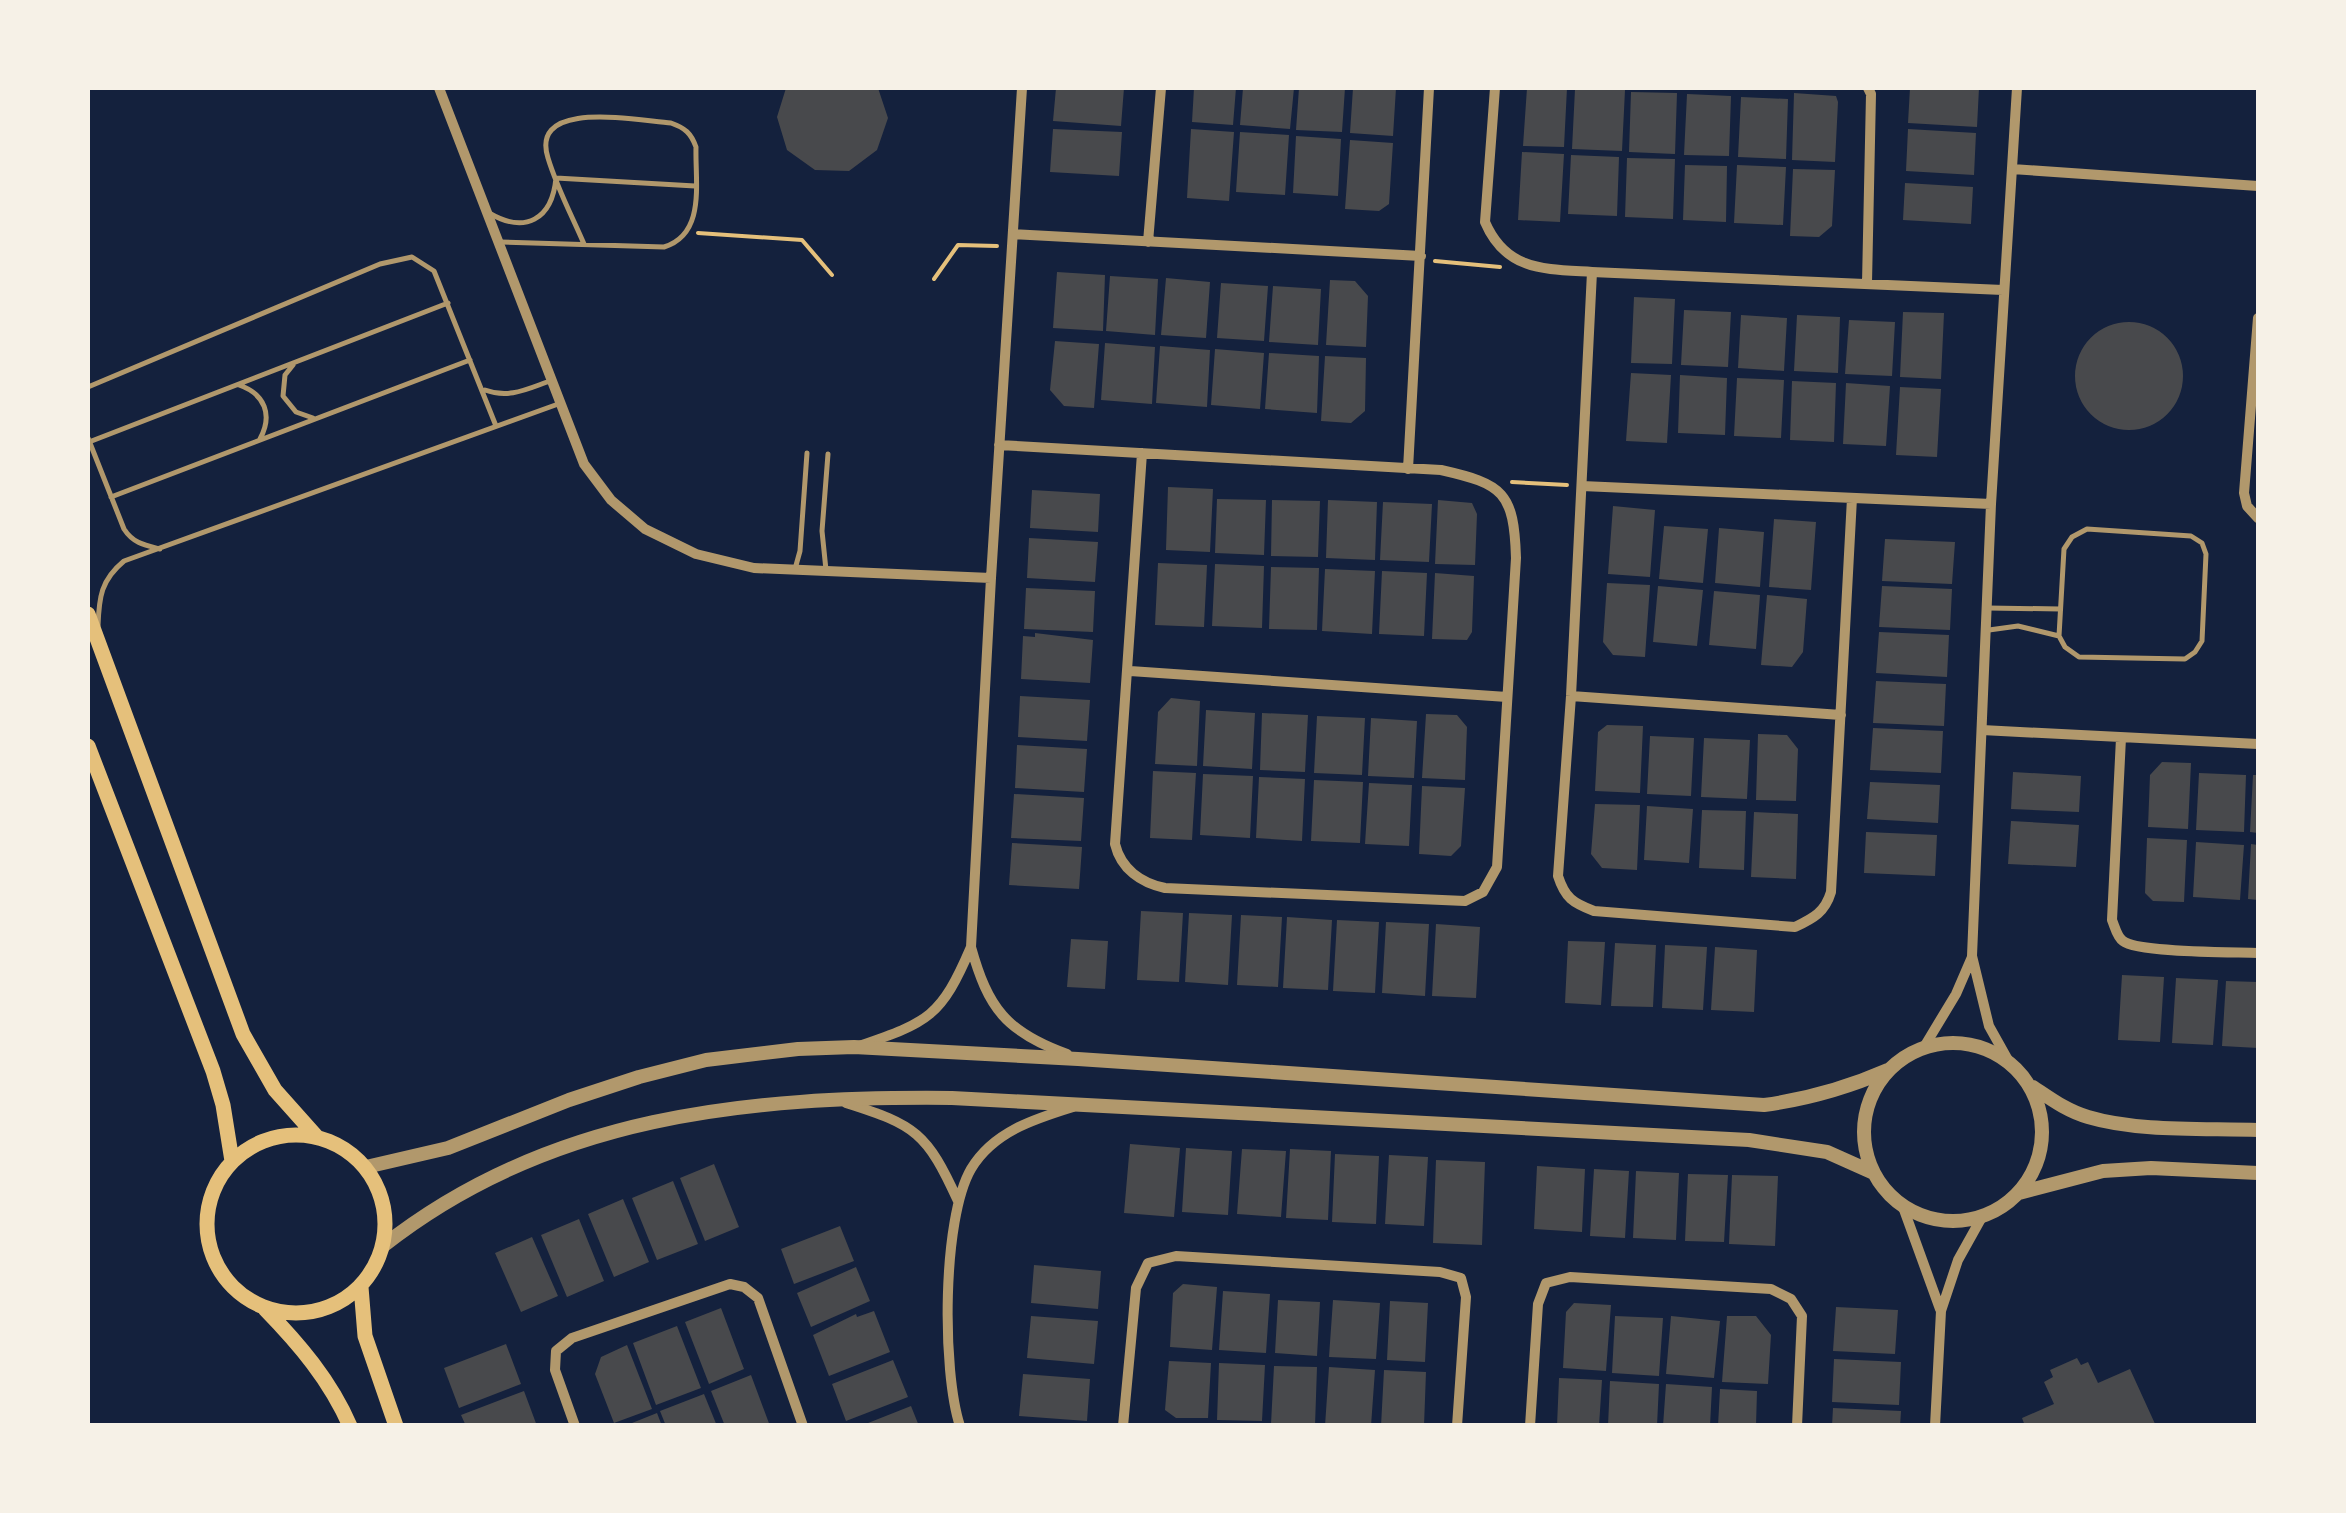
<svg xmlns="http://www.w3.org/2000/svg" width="2346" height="1513" font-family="'Roboto Condensed',sans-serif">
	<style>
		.building { fill: #48494c }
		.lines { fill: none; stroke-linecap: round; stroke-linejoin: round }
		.path { stroke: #e5c07b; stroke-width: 4 }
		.service { stroke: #b1986c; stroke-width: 5 }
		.minor { stroke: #b1986c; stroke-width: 10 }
		.tertiary { stroke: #b1986c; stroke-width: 14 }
		.secondary { stroke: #e5c07b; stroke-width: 15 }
	</style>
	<rect width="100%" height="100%" fill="#14213d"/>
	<path class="building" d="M786,88H878L888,118L877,150L849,171L815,170L787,150L777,117Z
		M1056,88H1124L1121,126L1053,121Z
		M1194,88H1236L1233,125L1192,122Z
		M1243,88H1294L1290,129L1240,125Z
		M1299,88H1345L1342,132L1296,130Z
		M1353,88H1396L1393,136L1350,133Z
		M1527,88H1567L1564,147L1523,146Z
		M1910,88H1979L1977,127L1908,123Z
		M1575,89L1625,90L1622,151L1572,149Z
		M1631,92L1677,93L1675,154L1629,152Z
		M1794,93L1836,96L1838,102L1835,162L1792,160Z
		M1687,94L1731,96L1729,156L1684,155Z
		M1741,97L1788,99L1786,159L1738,157Z
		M1053,129L1122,132L1119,176L1050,172Z
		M1191,129L1234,132L1229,201L1187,198Z
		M1908,129L1976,133L1974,175L1906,171Z
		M1240,132L1289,135L1285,195L1236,192Z
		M1296,136L1341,139L1338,196L1293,193Z
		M1350,140L1393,143L1389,204L1379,211L1345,209Z
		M1522,152L1564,154L1560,222L1518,220Z
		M1571,155L1619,157L1617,216L1568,214Z
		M1627,158L1675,159L1673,219L1625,217Z
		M1685,165L1727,166L1726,222L1683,220Z
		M1737,165L1786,167L1783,225L1734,223Z
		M1793,169L1835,170L1832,226L1819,237L1790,236Z
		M1905,183L1973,187L1971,224L1903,220Z
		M1057,272L1105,275L1103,331L1053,328Z
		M1110,276L1158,279L1155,335L1106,331Z
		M1166,278L1210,282L1206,338L1161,335Z
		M1330,280L1355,281L1368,296L1366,347L1326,345Z
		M1221,283L1268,286L1264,341L1217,338Z
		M1273,286L1321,289L1318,345L1269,342Z
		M1634,297L1675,299L1672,364L1631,363Z
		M1684,310L1731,312L1728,367L1681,365Z
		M1903,312L1944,313L1941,379L1900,377Z
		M1741,315L1787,318L1784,371L1738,368Z
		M1797,315L1840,317L1838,373L1794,371Z
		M1849,320L1895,322L1892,376L1845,374Z
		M2075 376a54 54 0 1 1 108 0a54 54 0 1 1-108 0Z
		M1055,341L1099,344L1094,408L1064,406L1050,390Z
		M1105,343L1155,347L1152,404L1101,400Z
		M1160,346L1210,350L1207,407L1156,403Z
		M1215,349L1264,353L1260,409L1211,405Z
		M1269,353L1319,356L1317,413L1265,409Z
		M1325,356L1366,358L1365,411L1351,423L1321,421Z
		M1631,373L1671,375L1667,443L1626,441Z
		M1680,375L1727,378L1725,435L1678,433Z
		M1737,378L1784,380L1781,438L1734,436Z
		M1792,381L1836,383L1834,442L1790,440Z
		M1846,383L1890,386L1886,446L1843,444Z
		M1900,387L1941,389L1937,457L1896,455Z
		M1168,487L1213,489L1210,552L1166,550Z
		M1032,490L1100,494L1098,532L1030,528Z
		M1217,499L1266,500L1264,555L1215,553Z
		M1272,500L1320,501L1318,557L1271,556Z
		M1328,500L1377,502L1375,560L1326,558Z
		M1438,500L1472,503L1477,514L1475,565L1435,564Z
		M1383,502L1432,504L1429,562L1380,560Z
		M1613,506L1655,510L1650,577L1608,574Z
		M1774,519L1816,522L1811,590L1769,587Z
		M1664,526L1708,529L1703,583L1659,579Z
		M1719,528L1764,532L1760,587L1715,583Z
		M1029,538L1098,542L1095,582L1027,578Z
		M1885,539L1955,542L1952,584L1882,581Z
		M1158,563L1207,565L1204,627L1155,625Z
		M1215,564L1264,566L1262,628L1212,626Z
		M1271,567L1319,568L1317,630L1269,629Z
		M1325,569L1375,571L1372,634L1322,631Z
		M1382,571L1427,573L1424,636L1379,634Z
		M1435,573L1474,576L1472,632L1467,640L1432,639Z
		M1607,583L1650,585L1645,657L1613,655L1603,642Z
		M1658,586L1703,590L1697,646L1653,642Z
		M1882,586L1952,589L1950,630L1879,627Z
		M1026,588L1095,591L1093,632L1024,629Z
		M1714,591L1760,595L1756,649L1709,645Z
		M1767,595L1807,599L1803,652L1792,667L1761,665Z
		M1879,632L1949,635L1947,677L1876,673Z
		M1035,633L1093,640L1090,683L1021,679L1023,636L1035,637Z
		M1876,681L1946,684L1944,726L1873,723Z
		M1020,696L1090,700L1087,741L1018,737Z
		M1171,698L1200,701L1197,766L1155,764L1158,712Z
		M1206,710L1255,713L1252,769L1203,766Z
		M1262,713L1308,715L1305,772L1260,770Z
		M1426,714L1457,715L1467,727L1465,780L1422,778Z
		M1317,716L1365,718L1362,775L1314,773Z
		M1371,718L1417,721L1414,778L1368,776Z
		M1607,725L1643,726L1640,793L1595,791L1598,732Z
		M1873,728L1943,731L1941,773L1870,770Z
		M1758,734L1787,735L1798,749L1796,801L1756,800Z
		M1650,736L1694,738L1691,796L1647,794Z
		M1704,738L1750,740L1747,799L1701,797Z
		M1017,745L1087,749L1084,792L1015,788Z
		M2162,762L2191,763L2188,829L2148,827L2150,775Z
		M1153,771L1196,773L1192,840L1150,838Z
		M2013,772L2081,776L2079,812L2011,809Z
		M2199,773L2246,775L2244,832L2196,830Z
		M1203,774L1253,776L1250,838L1200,835Z
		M2253,775H2258V833L2250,832Z
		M1259,777L1305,779L1302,841L1256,838Z
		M1314,780L1363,782L1360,843L1311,841Z
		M1870,782L1940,785L1938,823L1867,819Z
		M1369,783L1412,785L1409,846L1365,844Z
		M1422,786L1465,788L1461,846L1451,856L1419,854Z
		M1014,794L1084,798L1081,841L1011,838Z
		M1595,804L1640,805L1637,870L1602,868L1591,854Z
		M1647,806L1693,809L1689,863L1644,860Z
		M1702,810L1746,811L1744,870L1699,868Z
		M1754,812L1798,814L1796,879L1751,877Z
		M2011,821L2079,825L2076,867L2008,864Z
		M1866,832L1937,835L1935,876L1864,873Z
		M2147,838L2187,840L2184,902L2153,901L2145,893Z
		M2196,842L2244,845L2240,900L2193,897Z
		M1012,843L1082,847L1079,889L1009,885Z
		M2251,844L2258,845V900L2248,899Z
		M1141,911L1183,913L1179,982L1137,980Z
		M1189,913L1232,915L1228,985L1185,982Z
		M1241,915L1282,917L1278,987L1237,985Z
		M1287,917L1332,920L1328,990L1283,988Z
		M1337,920L1379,922L1375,993L1333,991Z
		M1386,922L1429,924L1425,996L1382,993Z
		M1436,924L1480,927L1476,998L1432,996Z
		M1071,939L1108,941L1105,989L1067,987Z
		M1568,941L1605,942L1601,1005L1565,1003Z
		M1615,943L1656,945L1653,1007L1611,1006Z
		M1665,945L1707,947L1703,1010L1662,1008Z
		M1715,947L1757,950L1754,1012L1711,1010Z
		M2122,975L2164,977L2160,1042L2118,1040Z
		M2176,978L2218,980L2213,1045L2172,1043Z
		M2226,981L2258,982V1048L2222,1046Z
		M1130,1144L1180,1148L1174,1217L1124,1213Z
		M1186,1148L1232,1151L1228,1215L1182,1212Z
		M1242,1149L1286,1151L1281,1217L1237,1214Z
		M1290,1149L1331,1151L1328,1220L1286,1218Z
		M1335,1154L1379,1156L1376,1224L1332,1222Z
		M1389,1155L1428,1157L1424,1226L1385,1224Z
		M1436,1160L1485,1162L1482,1245L1433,1243Z
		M714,1164L739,1227L705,1241L680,1178Z
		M1537,1166L1585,1169L1582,1232L1534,1229Z
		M1594,1169L1629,1171L1625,1238L1590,1236Z
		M1636,1171L1679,1173L1676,1240L1633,1238Z
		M1688,1174L1728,1175L1724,1242L1685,1241Z
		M1732,1175L1778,1176L1775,1246L1729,1244Z
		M673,1181L698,1244L657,1260L632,1198Z
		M623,1199L649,1262L614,1277L588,1214Z
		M579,1219L604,1281L567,1297L541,1235Z
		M840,1226L854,1261L794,1284L781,1249Z
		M532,1237L558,1296L521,1312L495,1253Z
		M1034,1265L1101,1271L1098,1309L1031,1303Z
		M856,1267L870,1301L811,1327L797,1293Z
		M1183,1284L1217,1287L1212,1350L1170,1347L1173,1293Z
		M1223,1291L1270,1294L1266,1353L1219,1350Z
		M1278,1300L1320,1302L1317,1356L1275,1353Z
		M1333,1300L1380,1303L1376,1359L1329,1357Z
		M1390,1301L1428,1303L1425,1362L1387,1360Z
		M1574,1303L1611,1305L1606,1371L1563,1368L1566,1312Z
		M1836,1307L1898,1310L1895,1354L1833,1351Z
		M721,1308L744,1369L709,1384L685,1322Z
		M874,1311L890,1352L829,1376L813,1335L856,1314L857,1317Z
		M1031,1316L1098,1321L1094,1364L1027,1358Z
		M1615,1316L1663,1318L1659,1376L1612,1373Z
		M1671,1316L1720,1321L1714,1378L1666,1374Z
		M1727,1316H1756L1771,1335L1768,1384L1722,1382Z
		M677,1326L701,1388L656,1405L633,1343Z
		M506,1344L521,1384L459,1408L444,1368Z
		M627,1345L652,1409L614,1423L595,1374L601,1357Z
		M2077,1358L2081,1365L2088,1362L2098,1383L2130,1369L2156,1426H2025L2022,1418L2054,1404L2044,1382L2053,1377L2050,1370Z
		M1834,1359L1901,1362L1899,1405L1832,1402Z
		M893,1360L908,1397L846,1421L832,1384Z
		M1169,1361L1211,1363L1208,1418H1176L1165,1410Z
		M1219,1363L1265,1365L1262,1421L1217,1420Z
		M1274,1366L1317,1367L1315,1426L1271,1424Z
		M1329,1367L1375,1370L1371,1426H1325Z
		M1384,1370L1426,1372L1424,1426H1381Z
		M1023,1374L1090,1379L1087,1421L1019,1416Z
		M751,1375L770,1426H725L711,1391Z
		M1559,1378L1602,1380L1599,1426H1557Z
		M1610,1381L1659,1384L1657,1426H1608Z
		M1666,1384L1712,1387L1710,1426H1663Z
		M1720,1389L1757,1391L1756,1426H1718Z
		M524,1391L537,1426H466L461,1415Z
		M704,1394L717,1426H666L660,1411Z
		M911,1406L919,1426H863V1425Z
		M1833,1408L1901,1411L1900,1426H1832Z
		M657,1413L662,1426H627V1425Z"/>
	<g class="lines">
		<path class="path" d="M698,233L802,240L832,275
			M1435,261L1500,267
			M934,279L958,245L997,246
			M1512,482L1567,485"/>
		<path class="service" d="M489,213C525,234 552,220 556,178L695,186
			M501,242L664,247C706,234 695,183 696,147C691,133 685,128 671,123C639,121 529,98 548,158C557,188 572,216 584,244
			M293,365L285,375L283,396L296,412L313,418
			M239,385C265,394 273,415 260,439
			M88,387L380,264L412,257L434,271L496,426
			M485,390C509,399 527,389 550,381
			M88,438L124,529C133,543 144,545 160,549
			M89,442L448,303
			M111,497L470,360
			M2087,529L2191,536L2202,543L2206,554L2202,641L2195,652L2185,659L2079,657L2065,647L2059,636L2064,549L2072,537Z
			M795,569L800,551L807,453
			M826,570L822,531L828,454
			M1988,608L2060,609
			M98,626C99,597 101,580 124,561L561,403
			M1989,630L2018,626L2059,636"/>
		<path class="minor" d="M439,88L584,464L611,500L645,529L696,554L754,568L991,578
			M1022,88L991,578L971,947C988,1008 1006,1032 1067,1054
			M1495,88L1485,222C1506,271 1544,269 1592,272L2003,290
			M2012,169L2258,186
			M1013,234L1421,256
			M1148,242L1161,88
			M1592,272L1571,696L1558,876C1565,898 1573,903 1594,911L1795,927C1814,918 1825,912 1831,892L1852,498
			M1867,283L1871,94L1868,88
			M2258,318L2244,493L2247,506L2258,518
			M999,445L1441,470C1503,484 1514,492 1516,558L1497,867L1483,892L1465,901L1165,888C1141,883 1121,869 1115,844L1142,453
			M1408,469L1429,88
			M1582,486L1991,504
			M1130,671L1507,697
			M1571,696L1841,715
			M1982,730L2258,744
			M2121,738L2112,920C2115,927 2117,937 2123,941C2138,953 2234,952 2258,953
			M859,1046C929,1022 941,1017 971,947
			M1924,1047L1956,994L1972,957
			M2008,1060L1989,1026L1972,956L1991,504L2017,88
			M846,1103C916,1125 927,1133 958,1201
			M1903,1207L1940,1309
			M575,1426L555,1370L556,1351L572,1338L730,1284L744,1287L758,1298L803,1426
			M960,1426C942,1371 942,1219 971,1169C993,1132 1034,1119 1073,1107
			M1123,1426L1136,1288L1148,1263L1176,1256L1440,1272L1461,1278L1466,1297L1457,1426
			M1530,1426L1538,1304L1546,1283L1570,1277L1771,1289L1791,1299L1802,1316L1797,1426
			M1935,1426L1941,1311L1958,1260L1982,1217"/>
		<path class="tertiary" d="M1864 1132a89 89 0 1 1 178 0a89 89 0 1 1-178 0Z
			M2033,1087C2051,1099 2067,1111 2088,1117C2138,1132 2205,1128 2258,1130
			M366,1167L448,1148L569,1100L639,1077L706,1060L798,1049L854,1047L1078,1059L1764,1105C1808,1099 1847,1088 1888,1070
			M2019,1193L2103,1171L2151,1168L2258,1173
			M383,1246C549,1115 748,1096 952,1098L1749,1140L1827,1152L1874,1173"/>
		<path class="secondary" d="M88,614L243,1034L275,1090L316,1136
			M88,746L213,1071L223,1105L232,1161
			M207 1224a89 89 0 1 1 178 0a89 89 0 1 1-178 0Z
			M361,1287L365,1336L396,1426
			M265,1309C299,1344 330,1380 350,1426"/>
	</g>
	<rect width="2346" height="1513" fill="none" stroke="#f6f1e7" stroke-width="180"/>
</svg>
